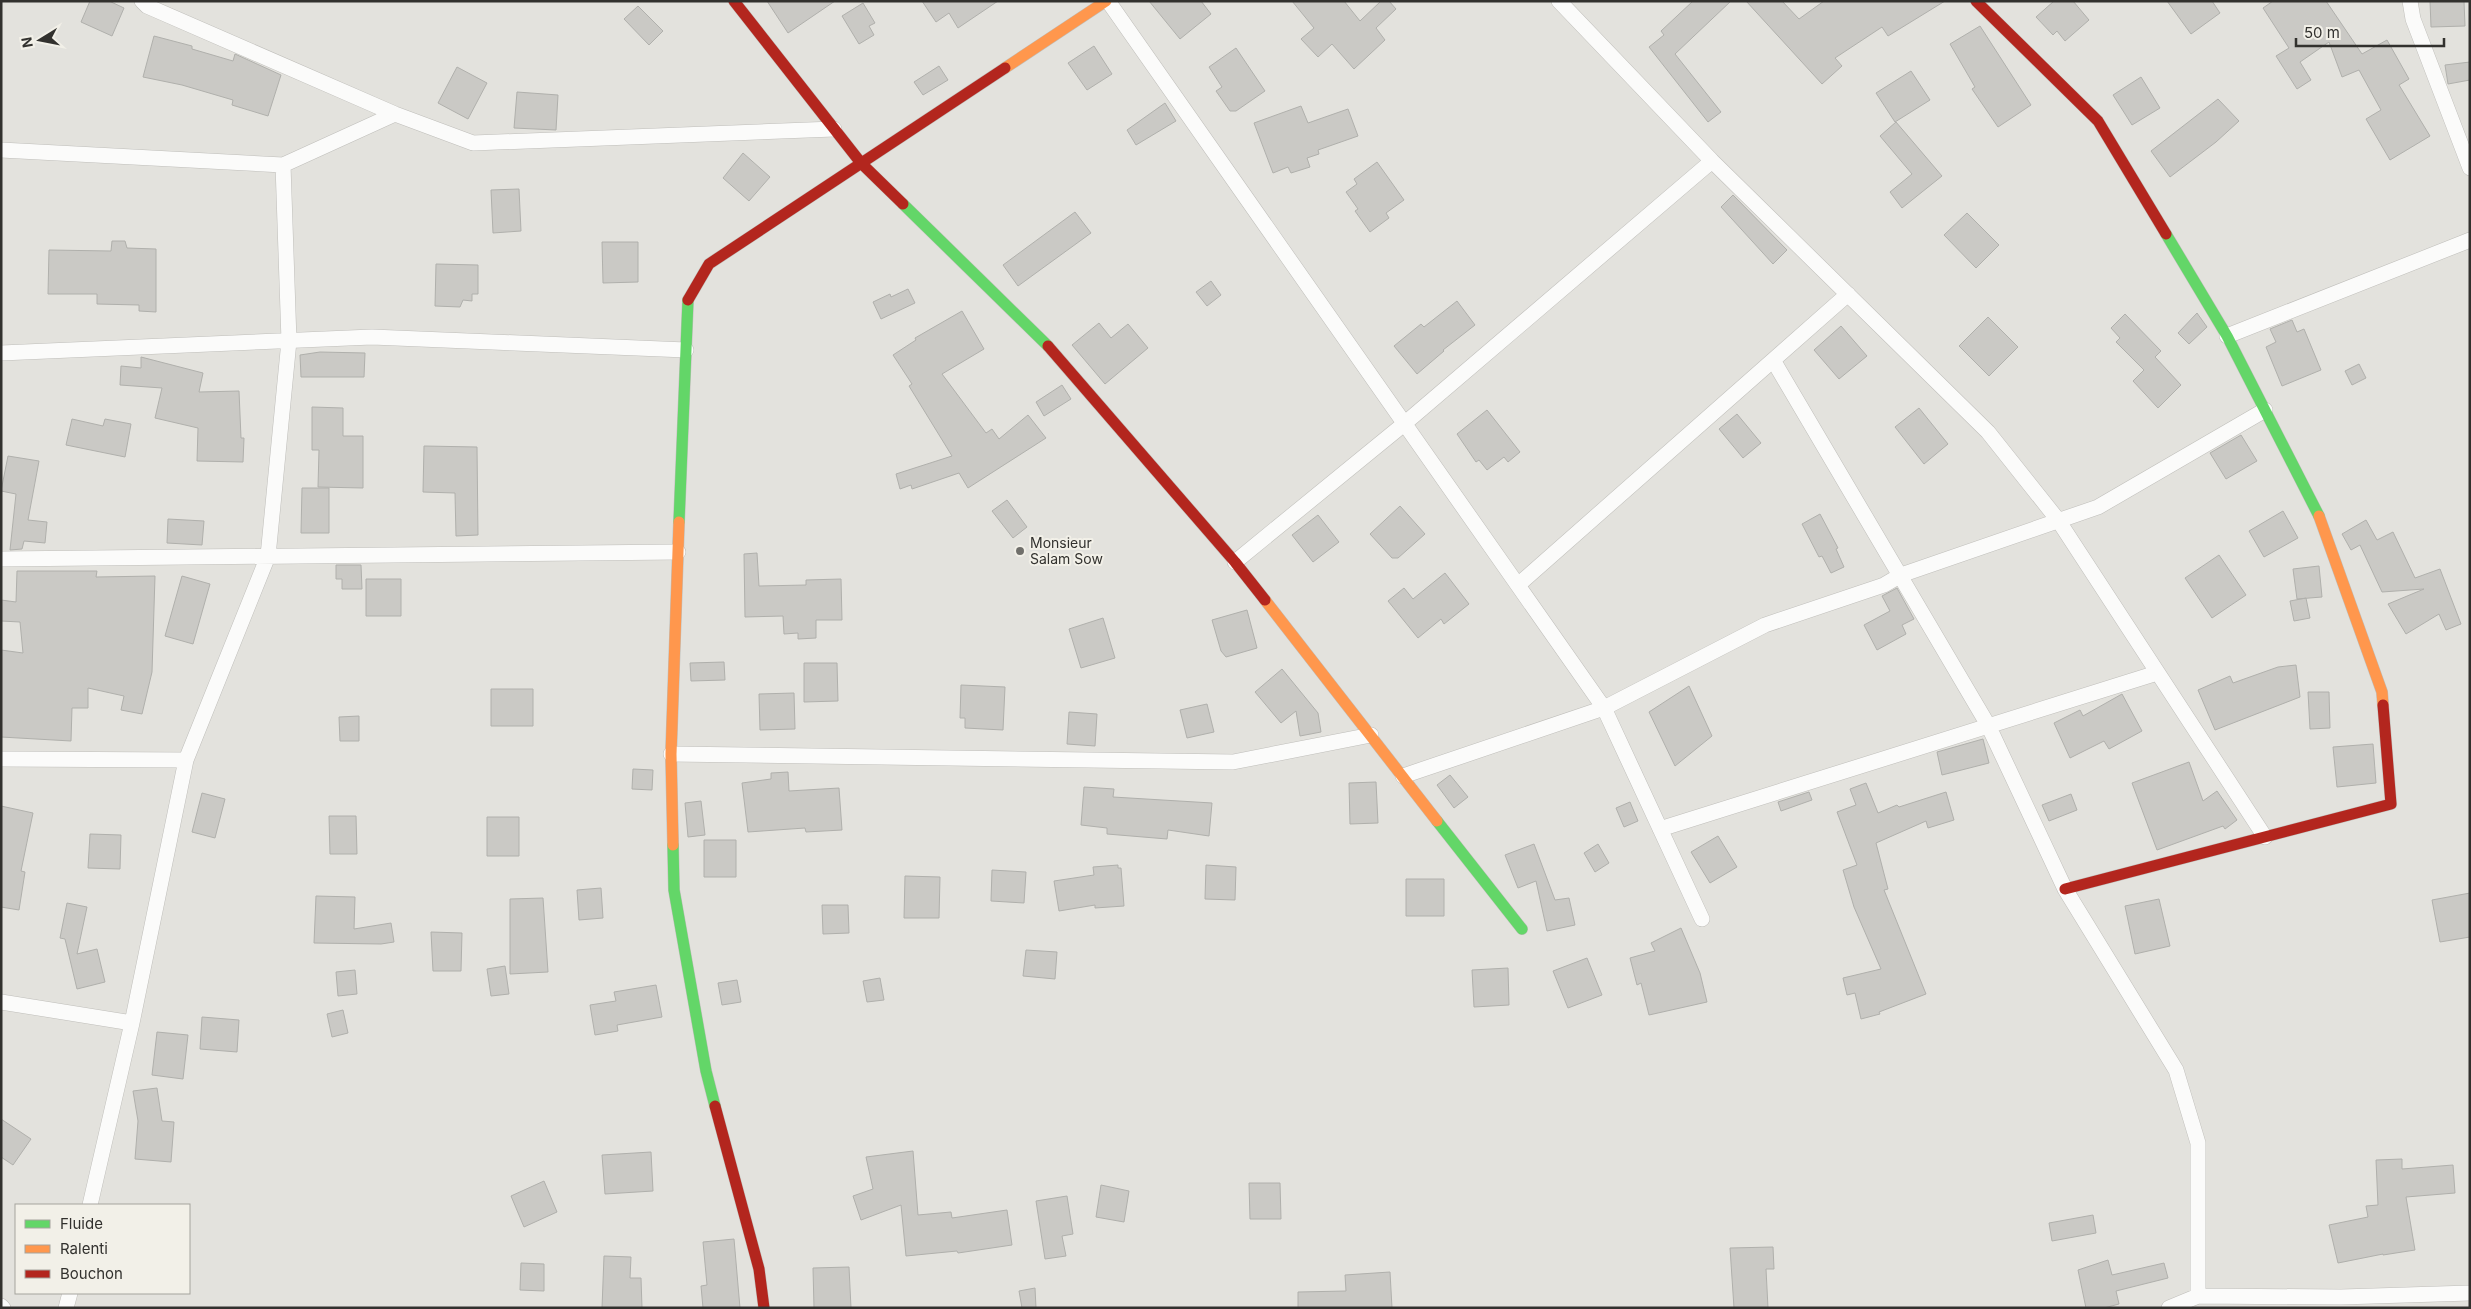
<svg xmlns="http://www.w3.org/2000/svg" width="2471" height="1309" font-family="Inter,sans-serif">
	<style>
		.building { fill: #cac9c5; stroke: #b0b0ac }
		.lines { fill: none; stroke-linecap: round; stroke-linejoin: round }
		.street-casing { stroke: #bfbeba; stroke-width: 16 }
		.fast-casing { stroke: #bfbeba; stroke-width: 12 }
		.slow-casing { stroke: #bfbeba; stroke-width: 12 }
		.jam-casing { stroke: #bfbeba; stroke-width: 12 }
		.street { stroke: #fbfbfa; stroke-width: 15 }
		.fast { stroke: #63d668; stroke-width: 11 }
		.slow { stroke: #ff974d; stroke-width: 11 }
		.jam { stroke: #b3261e; stroke-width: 11 }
		.poi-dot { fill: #706f6b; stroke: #f2f0e8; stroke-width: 2 }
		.labels { text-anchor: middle; stroke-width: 4; stroke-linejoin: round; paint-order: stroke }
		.poi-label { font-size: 14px; fill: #32312e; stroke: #f2f0e8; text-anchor: start }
	</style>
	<rect width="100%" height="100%" fill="#e3e2dd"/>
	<path class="building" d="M90,1H109L124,8L112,36L81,22Z
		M767,1H835L788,33Z
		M922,1H998L958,28L949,13L936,22Z
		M1149,1H1201L1211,14L1180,39Z
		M1292,1H1344L1360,21L1381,1H1389L1396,9L1376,28L1385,40L1354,69L1332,44L1318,57L1301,39L1314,28Z
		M1693,1H1731L1675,54L1721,112L1708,122L1649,47L1664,35L1661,31Z
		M1746,1H1782L1799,19L1824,1H1945L1888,36L1882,27L1835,58L1842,66L1822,84Z
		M2054,1H2073L2089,20L2065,41L2057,31L2053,35L2036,17Z
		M2167,1H2212L2220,13L2191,34Z
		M2273,1H2326L2362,54L2387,40L2409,79L2399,85L2430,136L2390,160L2366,119L2381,110L2359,70L2342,77L2329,42L2300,62L2311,80L2297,89L2276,56L2289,48L2263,8Z
		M2430,1H2464L2465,26L2431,27Z
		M863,3L875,23L869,26L874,35L859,44L842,16Z
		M638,6L663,31L649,45L624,19Z
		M1980,26L2031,105L1998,127L1972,89L1975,87L1950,44Z
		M154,36L192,46V49L233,61L235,54L281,75L268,116L232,105L233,100L182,85L143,77Z
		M1094,46L1112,74L1087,90L1068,63Z
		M1236,48L1265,91L1236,111H1230L1216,91L1222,87L1209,67Z
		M2470,62V80L2448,84L2445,65Z
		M939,66L948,80L923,95L914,82Z
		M457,67L487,83L468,119L438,103Z
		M1911,71L1930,100L1895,122L1876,93Z
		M2141,77L2160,108L2132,125L2113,95Z
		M517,92L558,95L556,130L514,128Z
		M2218,99L2239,121L2216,142L2170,177L2151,151Z
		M1165,103L1176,121L1136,145L1127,130Z
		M1301,106L1308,123L1348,109L1358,136L1318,150L1319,154L1307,158L1310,167L1291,173L1288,167L1273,173L1254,123Z
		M1896,122L1942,176L1902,208L1890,192L1912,174L1880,136Z
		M743,153L770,177L749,201L723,178Z
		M1377,162L1404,200L1386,213L1389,218L1370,232L1355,211L1358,209L1346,192L1357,184L1354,179Z
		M519,189L521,231L493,233L491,190Z
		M1733,195L1787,250L1773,264L1721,207Z
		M1075,212L1091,233L1018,286L1003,265Z
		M1967,213L1999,245L1976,268L1944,235Z
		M112,241H125L127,248L156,249V312L139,311V305L97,304V294H48L49,250L111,251Z
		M602,242H638V282L603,283Z
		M436,264L478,265V294H472V301L463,300L460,307L435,306Z
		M1211,281L1221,295L1207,306L1196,292Z
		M908,289L915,303L881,319L873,302L890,294L891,297Z
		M1457,301L1475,325L1443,350L1444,351L1417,374L1394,346L1421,324L1424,327Z
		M962,311L984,349L942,374L986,433L992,429L999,439L1028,415L1046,438L968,488L959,473L912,489L911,485L900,489L896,474L952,456L909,386L912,384L893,355L916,340L915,338Z
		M2197,313L2207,327L2189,344L2178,333Z
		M2125,314L2161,351L2155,357L2181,385L2158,408L2133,381L2144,370L2116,342L2120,338L2111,328Z
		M1988,317L2018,347L1989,376L1959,346Z
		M2292,320L2297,332L2304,329L2321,370L2282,386L2266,347L2276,342L2270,329Z
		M1099,323L1111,338L1128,324L1148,348L1105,384L1072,345Z
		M1841,326L1867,356L1839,379L1814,350Z
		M320,352L365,353L364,377H301L300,355Z
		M141,357L203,373L199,392L239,391L241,438H244L243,462L197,461L198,428L155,418L162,388L120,385L121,366L141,368Z
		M2359,364L2366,378L2352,385L2345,371Z
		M1062,385L1071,399L1044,416L1036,402Z
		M312,407L343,408V436H363V488L318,487L319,450H312Z
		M1919,408L1948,444L1924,464L1895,427Z
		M1487,410L1520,452L1508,462L1504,457L1487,470L1479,460L1476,462L1457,434Z
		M1737,414L1761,443L1743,458L1719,429Z
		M72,419L103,426L105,419L131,424L125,457L66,445Z
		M2241,435L2257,461L2226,479L2210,453Z
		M424,446L477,447L478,535L456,536L455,493L423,492Z
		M8,456L39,461L28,520L47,522L45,543L24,541L22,549L10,550L16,494L1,491Z
		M302,488H329V533H301Z
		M1007,500L1027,527L1013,538L992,511Z
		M1400,506L1425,534L1398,558H1392L1370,534Z
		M2283,511L2298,538L2264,557L2249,531Z
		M1820,514L1838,548L1836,549L1844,567L1831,573L1822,556L1819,557L1802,524Z
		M1318,515L1339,542L1313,562L1292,535Z
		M168,519L204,521L202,545L167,543Z
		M2366,520L2377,540L2393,532L2415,578L2440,569L2461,624L2446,630L2439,614L2406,634L2388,604L2424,589L2382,592L2360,545L2351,550L2342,534Z
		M757,553L759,586L806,585V580L841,579L842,620H816V638L798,639V633L784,634L783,616L745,617L744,554Z
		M2219,555L2246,595L2212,618L2185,578Z
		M336,565H361L362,589H342V579H336Z
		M2319,566L2322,597L2297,599L2293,569Z
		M17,571H97L96,577L155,576L152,672L142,714L121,710L124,696L88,688V708H72L71,741L1,737V650L23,653L20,622L1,621V600L16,602Z
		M1445,573L1469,604L1444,624L1441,619L1418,638L1388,601L1404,588L1413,599Z
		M182,576L210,584L193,644L165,636Z
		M366,579H401V616H366Z
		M1897,588L1914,619L1902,625L1906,634L1877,650L1864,625L1890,611L1882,596Z
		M2306,598L2310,618L2294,621L2290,601Z
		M1247,610L1257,648L1226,657L1221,651L1212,620Z
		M1103,618L1115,658L1081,668L1069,629Z
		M724,662L725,680L691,681L690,663Z
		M804,663H837L838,701L804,702Z
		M2296,665L2300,697L2215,730L2198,690L2230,676L2233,683L2278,667Z
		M1282,669L1318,713L1321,732L1300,736L1296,711L1281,723L1255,692Z
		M961,685L1005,687L1003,730L965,728V718H960Z
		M1689,686L1712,736L1675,766L1649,712Z
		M491,689H533V726H491Z
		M2308,692H2329L2330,728L2310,729Z
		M794,693L795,729L760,730L759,694Z
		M2122,694L2142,731L2109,749L2104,741L2070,758L2054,723L2080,710L2083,716Z
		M1207,704L1214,732L1187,738L1180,710Z
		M1069,712L1097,714L1095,746L1067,744Z
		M359,716V741H340L339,717Z
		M1983,739L1989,763L1942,775L1937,752Z
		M2373,744L2376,783L2337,787L2333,747Z
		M2189,762L2203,801L2217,791L2237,820L2225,829L2223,826L2157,850L2132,783Z
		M633,769L653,770L652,790L632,789Z
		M788,772L789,791L839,788L842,830L806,832L805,828L748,832L742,783L771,779V773Z
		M1450,775L1468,797L1454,808L1437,785Z
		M1376,782L1378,823L1350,824L1349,783Z
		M1866,783L1878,813L1897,805L1899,807L1946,792L1954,820L1928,828L1926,821L1876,843L1888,889L1884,890L1926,994L1879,1012L1880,1014L1861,1019L1855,993L1847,995L1843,978L1881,969L1854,907L1843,870L1857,865L1837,812L1856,805L1850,789Z
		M1084,787L1114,789L1113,797L1212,803L1209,836L1168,830L1167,839L1107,834V828L1081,825Z
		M1809,792L1812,800L1781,811L1778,802Z
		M202,793L225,799L215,838L192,832Z
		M2071,794L2077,810L2049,821L2042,805Z
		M701,801L705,835L688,837L685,803Z
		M1630,802L1638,821L1624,827L1616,808Z
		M1,806L33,813L21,871L25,872L19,910L1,907Z
		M329,816H356L357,854H330Z
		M487,817H519V856H487Z
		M90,834L121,835L120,869L88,868Z
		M1718,836L1737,867L1710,883L1691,852Z
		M704,840H736V877H704Z
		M1534,844L1555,900L1569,898L1575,925L1547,931L1536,881L1518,888L1505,855Z
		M1598,844L1609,863L1595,872L1584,853Z
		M1118,865V868H1121L1124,906L1095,908V905L1059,911L1054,881L1094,875L1093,867Z
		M1206,865L1236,867L1235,900L1205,899Z
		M992,870L1026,872L1024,903L991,901Z
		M905,876L940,877L939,918H904Z
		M1406,879H1444V916H1406Z
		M601,888L603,918L579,920L577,890Z
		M2470,893V937L2440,942L2432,900Z
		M316,896L355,897L354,929L391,923L394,942L381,944L314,943Z
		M543,898L548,972L510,974V899Z
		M2159,899L2170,946L2135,954L2125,906Z
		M67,903L87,907L77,954L97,949L105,982L77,989L65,939L60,938Z
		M822,905H848L849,933L823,934Z
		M1681,928L1700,973L1707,1002L1649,1015L1641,983L1637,985L1630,958L1655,951L1651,943Z
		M431,932L462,933L461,971H433Z
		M1026,950L1057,952L1055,979L1023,976Z
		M1587,958L1602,995L1568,1008L1553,971Z
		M505,966L509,994L491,996L487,969Z
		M1508,968L1509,1005L1474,1007L1472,970Z
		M355,970L357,994L338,996L336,972Z
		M880,978L884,1000L867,1002L863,981Z
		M737,980L741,1002L722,1005L718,983Z
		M656,985L662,1017L617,1025L618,1031L595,1035L590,1005L616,1001L614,992Z
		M343,1010L348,1033L332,1037L327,1014Z
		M202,1017L239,1020L237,1052L200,1049Z
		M157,1032L188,1035L183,1079L152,1075Z
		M157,1088L162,1121L174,1122L171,1162L135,1159L138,1121L133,1091Z
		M1,1119L31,1139L13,1165L1,1157Z
		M913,1151L918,1215L951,1212L952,1218L1007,1210L1012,1245L958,1253L957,1251L906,1256L901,1205L861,1220L853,1196L873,1189L866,1157Z
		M651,1152L653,1191L605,1194L602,1155Z
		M2402,1159V1169L2453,1165L2455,1193L2406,1197L2415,1250L2383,1255V1254L2338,1263L2329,1225L2368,1217L2366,1206L2378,1205L2376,1160Z
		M544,1181L557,1212L524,1227L511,1196Z
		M1249,1183H1280L1281,1219H1250Z
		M1101,1185L1129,1191L1124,1222L1096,1217Z
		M1067,1196L1073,1234L1062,1236L1066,1256L1045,1259L1036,1201Z
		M2093,1215L2096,1233L2052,1241L2049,1223Z
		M734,1239L740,1308H703L701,1286L707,1285L703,1242Z
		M1773,1247L1774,1269H1766L1768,1308H1734L1730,1248Z
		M604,1256L631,1257L630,1278H641L642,1308H602Z
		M2108,1260L2112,1275L2164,1263L2168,1278L2116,1291L2119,1304L2104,1308H2086L2078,1270Z
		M521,1263L544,1264V1291L520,1290Z
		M849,1267L851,1308H814L813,1268Z
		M1390,1272L1392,1308H1298V1292L1346,1291L1345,1275Z
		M1035,1288L1036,1308H1022L1019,1291Z"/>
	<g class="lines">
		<defs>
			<path id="street" d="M142,1L147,6L395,114L473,143L834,129
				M1108,1L1604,708L1702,919
				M1559,1L1712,161L1988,432L2058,520L2265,837
				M2410,1L2413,19L2470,168
				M1,150L283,165L395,114
				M2227,336L2470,240
				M1,353L372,337L686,350
				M1773,360L1988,725L2065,889L2176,1070L2198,1143V1296
				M1,559L678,552
				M1235,562L1404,424L1712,161
				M1518,585L1848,294
				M671,754L1233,762L1371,735
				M1,759L186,760
				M1403,776L1604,708L1765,625L1884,585L1901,575L2098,507L2265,410
				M1660,829L2157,673
				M1,1002L132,1023
				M90,1205L132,1023L186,760L268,556L289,341L283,165
				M1,1306L3,1308
				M66,1308L70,1293
				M2169,1308L2198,1296L2341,1297L2470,1293"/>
			<path id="fast" d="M903,204L1048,346
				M2166,234L2227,336L2319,516
				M679,522L688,300
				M1437,821L1522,929
				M673,845L674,890L706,1071L715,1106"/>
			<path id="slow" d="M1005,68L1106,1
				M2319,516L2382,692L2383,705
				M1265,600L1437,821
				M673,845L671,754L679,522"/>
			<path id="jam" d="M734,1L861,163L903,204
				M1976,1L2098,121L2166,234
				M688,300L709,264L1005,68
				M1048,346L1235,562L1265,600
				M2065,889L2391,804L2383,705
				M715,1106L759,1269L764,1308"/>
		</defs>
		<use href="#street" class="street-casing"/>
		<use href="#fast" class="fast-casing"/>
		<use href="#slow" class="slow-casing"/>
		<use href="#jam" class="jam-casing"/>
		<use href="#street" class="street"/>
		<use href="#fast" class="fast"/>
		<use href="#slow" class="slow"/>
		<use href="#jam" class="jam"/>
	</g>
	<circle class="poi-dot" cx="1020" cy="551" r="5"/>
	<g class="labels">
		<g class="poi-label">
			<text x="1030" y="548">Monsieur<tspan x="1030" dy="16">Salam Sow</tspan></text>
		</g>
	</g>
	<rect width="2471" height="1309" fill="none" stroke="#32312e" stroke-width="5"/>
	<rect x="15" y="1204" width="175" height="90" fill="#f2f0e8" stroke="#a5a49e"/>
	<rect x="25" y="1220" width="25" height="8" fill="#63d668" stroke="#a5a49e"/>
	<text x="60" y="1229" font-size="15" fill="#32312e">Fluide</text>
	<rect x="25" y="1245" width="25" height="8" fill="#ff974d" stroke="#a5a49e"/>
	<text x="60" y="1254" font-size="15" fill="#32312e">Ralenti</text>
	<rect x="25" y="1270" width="25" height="8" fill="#b3261e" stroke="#a5a49e"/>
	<text x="60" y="1279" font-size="15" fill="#32312e">Bouchon</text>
	<g transform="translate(40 40) rotate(260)" stroke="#f2f0e8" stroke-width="4" paint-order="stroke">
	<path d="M0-4L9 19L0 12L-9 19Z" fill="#32312e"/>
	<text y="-8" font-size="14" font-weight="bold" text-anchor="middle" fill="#32312e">N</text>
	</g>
	<path d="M2296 38v8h148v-8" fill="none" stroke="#32312e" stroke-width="2.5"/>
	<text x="2304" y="38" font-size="15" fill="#32312e" stroke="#f2f0e8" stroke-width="4" paint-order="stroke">50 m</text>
</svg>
